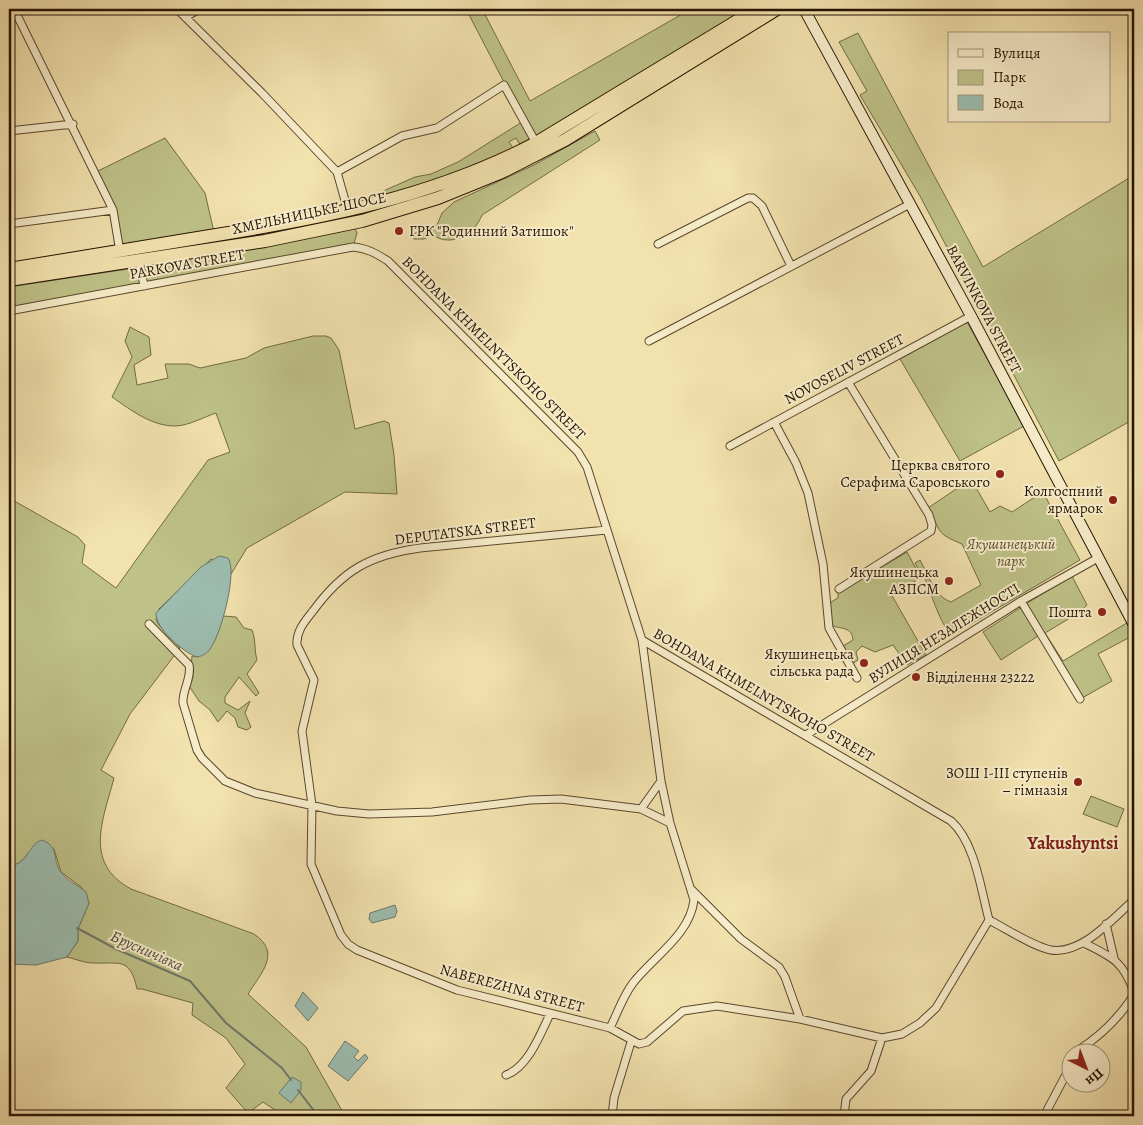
<svg xmlns="http://www.w3.org/2000/svg" width="1143" height="1125" font-family="Alegreya,serif">
	<style>
		.green { fill: #bec288; stroke: #726a45 }
		.water { fill: #9cbdb0; stroke: #6d796a }
		.lines { fill: none; stroke-linecap: round; stroke-linejoin: round }
		.stream { stroke: #6d796a; stroke-width: 2 }
		.street-casing { stroke: #5a472d; stroke-width: 9 }
		.secondary-casing { stroke: #271302; stroke-width: 12 }
		.highway-casing { stroke: #271302; stroke-width: 14 }
		.street { stroke: #f7ecca; stroke-width: 7 }
		.secondary { stroke: #f7ecca; stroke-width: 10 }
		.highway { stroke: #f2e2ae; stroke-width: 12 }
		.poi-dot { fill: #8f2418; stroke: #f7ecca; stroke-width: 2 }
		.labels { text-anchor: middle; stroke-width: 4; stroke-linejoin: round; paint-order: stroke }
		.street-label { font-size: 15px; fill: #271302; stroke: #f7ecca }
		.poi-label { font-size: 15px; fill: #271302; stroke: #f7ecca; text-anchor: end }
		.park-label { font-size: 15px; font-style: italic; fill: #5c5031; stroke: #f7ecca }
		.water-label { font-size: 16px; font-style: italic; fill: #504e3f; stroke: #f7ecca }
		.quarter-label { font-size: 18px; font-weight: bold; fill: #7a1f14; stroke: #f7ecca }
	</style>
	<rect width="100%" height="100%" fill="#f2e2ae"/>
	<filter id="stains"><feTurbulence type="fractalNoise" baseFrequency=".004" numOctaves="4"/><feColorMatrix values="0 0 0 0 .2 0 0 0 0 .09 0 0 0 0 .02 0 0 0 .5 -.17"/></filter>
	<radialGradient id="worn" r=".72"><stop offset=".6" stop-color="#630" stop-opacity="0"/><stop offset="1" stop-color="#630" stop-opacity=".3"/></radialGradient>
	<path class="green" d="M466,9H482L530,101L691,9H748L533,138Z
		M858,33L983,267L1134,175V419L1059,461L920,196L860,95L867,91L839,42Z
		M522,122L531,139L520,145L516,138L509,142L513,148L431,183L382,197L381,192L415,177L431,174L458,162Z
		M595,131L600,140L482,215C475,234 451,248 433,235L424,239H414L413,234L437,225L442,213L454,202L534,165Z
		M165,138L205,193L214,232L120,248L113,210L96,172Z
		M355,228L357,233L353,247L9,311V287L141,267Z
		M967,322L1024,426L960,461L900,359Z
		M130,327L149,337L151,355L134,365L137,385L168,378L165,364H189L200,368L246,358L264,348L313,336H326L331,338L339,350L355,429L384,421L389,423L394,455L397,494L345,492L247,548L231,574L230,567L211,559L159,609L156,619L158,624L180,648L130,714L101,770L114,778C103,820 83,863 131,889L254,934C282,953 261,973 248,994L306,1047L345,1116H284L263,1102L248,1113L226,1088L245,1064L226,1038L192,1015L193,1003L142,989H137C130,957 120,964 94,963C85,963 75,959 67,957L78,941V929L89,903L81,887L61,872L54,849L30,851L20,863L9,866V498L78,537L85,545L82,563L116,588L208,460L230,452L216,413C204,417 188,426 175,426C151,426 131,410 112,397L132,357L125,341Z
		M971,479L990,512L1000,506L1012,512L1041,493L1044,494L1080,560L952,635C943,629 932,598 929,588C927,580 919,571 915,563L920,560C929,576 934,596 951,602L981,585L962,544C935,533 942,532 928,508Z
		M907,552L921,578L891,594L926,655L907,665L893,645L875,652L862,646L856,652L858,660L852,664L843,646L853,640C852,627 842,629 833,626L828,604L838,598V593Z
		M1072,576L1087,605L1080,612L1045,633L1063,661L1130,621L1134,635L1098,654L1112,681L1082,698L1024,605Z
		M1020,608L1023,610L1038,636L1001,660L983,632Z
		M223,616L236,617L244,628L252,630C256,640 254,649 257,660L247,674L259,693L256,696L239,677L225,697V703L238,710L250,701L245,713L251,727L247,730L238,727L235,718L227,711L218,722L210,710L199,701L189,686L192,656L197,657C214,650 218,633 223,616Z
		M1091,796L1124,809L1117,827L1083,814Z"/>
	<path class="water" d="M219,556L228,558C238,571 221,635 210,649C207,654 202,656 197,657C184,653 155,628 156,613L201,567Z
		M42,840C61,848 51,859 61,872C67,881 78,885 86,892L89,903L78,929V941L67,957L36,965L9,964V866C29,864 28,844 42,840Z
		M395,905L397,911L395,917L372,923L369,919L370,913Z
		M303,992L318,1008L308,1021L295,1006Z
		M345,1041L359,1051L354,1057L358,1061L365,1054L368,1058L348,1081L328,1066Z
		M292,1077L301,1082V1090L291,1103L279,1093Z"/>
	<g class="lines">
		<path class="stream" d="M77,928L116,949L190,981L226,1023L282,1068L291,1080
			M298,1090L318,1116"/>
		<defs>
			<path id="street" d="M14,9L113,210L120,252
				M177,9L262,93L337,172L348,211
				M185,17L200,9
				M9,131L73,124
				M337,172L402,136L437,128L504,85L536,143
				M9,224L113,210
				M658,244L748,198H753L762,206L791,266
				M139,260L144,286
				M9,311L353,247C367,248 377,254 388,261L578,452L587,467L642,640L951,821C975,842 981,890 989,920C1007,929 1032,946 1051,950C1082,955 1113,918 1134,900
				M649,341L910,204
				M774,422L796,463L808,493L823,564L829,628L857,678
				M730,446L971,316
				M607,530L420,548C370,555 343,570 313,611C305,621 296,631 297,645L314,680L302,731L312,805L311,864L341,935L348,944L357,950L457,990L610,1028L639,1044L647,1042L683,1011L717,1006L800,1019L882,1038L902,1034L920,1023L936,1008L989,920
				M839,589L931,531L932,525L929,515L848,382
				M1021,601L1080,699
				M149,624L189,665C192,678 182,690 183,703L197,750L202,758L225,781L255,793L337,811L369,814L432,812L530,800L561,799L641,809L670,823
				M806,735L1021,601L1098,558
				M641,809L661,781
				M692,890L741,939L779,967L785,977L800,1019
				M1106,924L1114,958
				M1084,943C1112,957 1123,961 1134,992
				M610,1028C617,1014 623,996 633,983C653,957 690,935 694,900L670,823L661,781L642,640
				M1078,1052L1080,1049C1103,1034 1119,1018 1134,995
				M506,1075C528,1067 540,1035 550,1014
				M9,1109L14,1116
				M612,1116L614,1098L631,1042
				M844,1116L846,1099L871,1071L882,1038
				M1044,1116L1070,1067"/>
			<path id="secondary" d="M804,9L971,316L1134,625"/>
			<path id="highway" d="M9,269C76,258 143,247 210,236C323,218 434,197 536,143L757,9
				M9,280L265,241L362,221L438,198L502,172L565,140L777,9"/>
		</defs>
		<use href="#street" class="street-casing"/>
		<use href="#secondary" class="secondary-casing"/>
		<use href="#highway" class="highway-casing"/>
		<use href="#street" class="street"/>
		<use href="#secondary" class="secondary"/>
		<use href="#highway" class="highway"/>
	</g>
	<g class="poi-dot">
		<circle cx="399" cy="231" r="5"/>
		<circle cx="1000" cy="474" r="5"/>
		<circle cx="1113" cy="500" r="5"/>
		<circle cx="949" cy="581" r="5"/>
		<circle cx="1102" cy="612" r="5"/>
		<circle cx="864" cy="663" r="5"/>
		<circle cx="916" cy="677" r="5"/>
		<circle cx="1078" cy="782" r="5"/>
	</g>
	<g class="labels">
		<g class="street-label">
			<text transform="translate(309 213) rotate(-12)" y="5">ХМЕЛЬНИЦЬКЕ ШОСЕ</text>
			<text transform="translate(187 264) rotate(-10)" y="5">PARKOVA STREET</text>
			<text transform="translate(984 309) rotate(62)" y="5">BARVINKOVA STREET</text>
			<text transform="translate(494 348) rotate(45)" y="5">BOHDANA KHMELNYTSKOHO STREET</text>
			<text transform="translate(844 369) rotate(-28)" y="5">NOVOSELIV STREET</text>
			<text transform="translate(465 531) rotate(-7)" y="5">DEPUTATSKA STREET</text>
			<text transform="translate(944 633) rotate(-32)" y="5">ВУЛИЦЯ НЕЗАЛЕЖНОСТІ</text>
			<text transform="translate(764 695) rotate(30)" y="5">BOHDANA KHMELNYTSKOHO STREET</text>
			<text transform="translate(512 988) rotate(15)" y="5">NABEREZHNA STREET</text>
		</g>
		<g class="poi-label">
			<text x="409" y="236" text-anchor="start">ГРК "Родинний Затишок"</text>
			<text x="990" y="470">Церква святого<tspan x="990" dy="17">Серафима Саровського</tspan></text>
			<text x="1103" y="496">Колгоспний<tspan x="1103" dy="17">ярмарок</tspan></text>
			<text x="939" y="577">Якушинецька<tspan x="939" dy="17">АЗПСМ</tspan></text>
			<text x="1092" y="617">Пошта</text>
			<text x="854" y="659">Якушинецька<tspan x="854" dy="17">сільська рада</tspan></text>
			<text x="926" y="682" text-anchor="start">Відділення 23222</text>
			<text x="1068" y="778">ЗОШ І-ІІІ ступенів<tspan x="1068" dy="17">– гімназія</tspan></text>
		</g>
		<g class="park-label">
			<text x="1011" y="549">Якушинецький<tspan x="1011" dy="17">парк</tspan></text>
		</g>
		<g class="water-label">
			<text transform="translate(147 950) rotate(24)" y="6">Брусничівка</text>
		</g>
		<g class="quarter-label">
			<text x="1073" y="849">Yakushyntsi</text>
		</g>
	</g>
	<rect width="1143" height="1125" fill="none" stroke="#f2e2ae" stroke-width="30"/>
	<rect x="10" y="10" width="1123" height="1105" fill="none" stroke="#271302" stroke-width="2.5"/>
	<rect x="15" y="15" width="1113" height="1095" fill="none" stroke="#271302"/>
	<rect x="948" y="32" width="162" height="90" fill="#f7ecca" stroke="#a4957a"/>
	<rect x="958" y="49" width="25" height="8" fill="#f7ecca" stroke="#a4957a"/>
	<text x="993" y="58" font-size="15" fill="#271302">Вулиця</text>
	<rect x="958" y="70" width="25" height="15" fill="#bec288" stroke="#a4957a"/>
	<text x="993" y="82" font-size="15" fill="#271302">Парк</text>
	<rect x="958" y="95" width="25" height="15" fill="#9cbdb0" stroke="#a4957a"/>
	<text x="993" y="108" font-size="15" fill="#271302">Вода</text>
	<g transform="translate(1086 1068) rotate(138)"><circle r="24" fill="#f7ecca" stroke="#a4957a"/>
	<path d="M0-4L9 19L0 12L-9 19Z" fill="#8f2418"/>
	<text y="-8" font-size="14" font-weight="bold" text-anchor="middle" fill="#271302">Пн</text>
	</g>
	<rect width="100%" height="100%" filter="url(#stains)"/>
	<rect width="100%" height="100%" fill="url(#worn)"/>
</svg>
